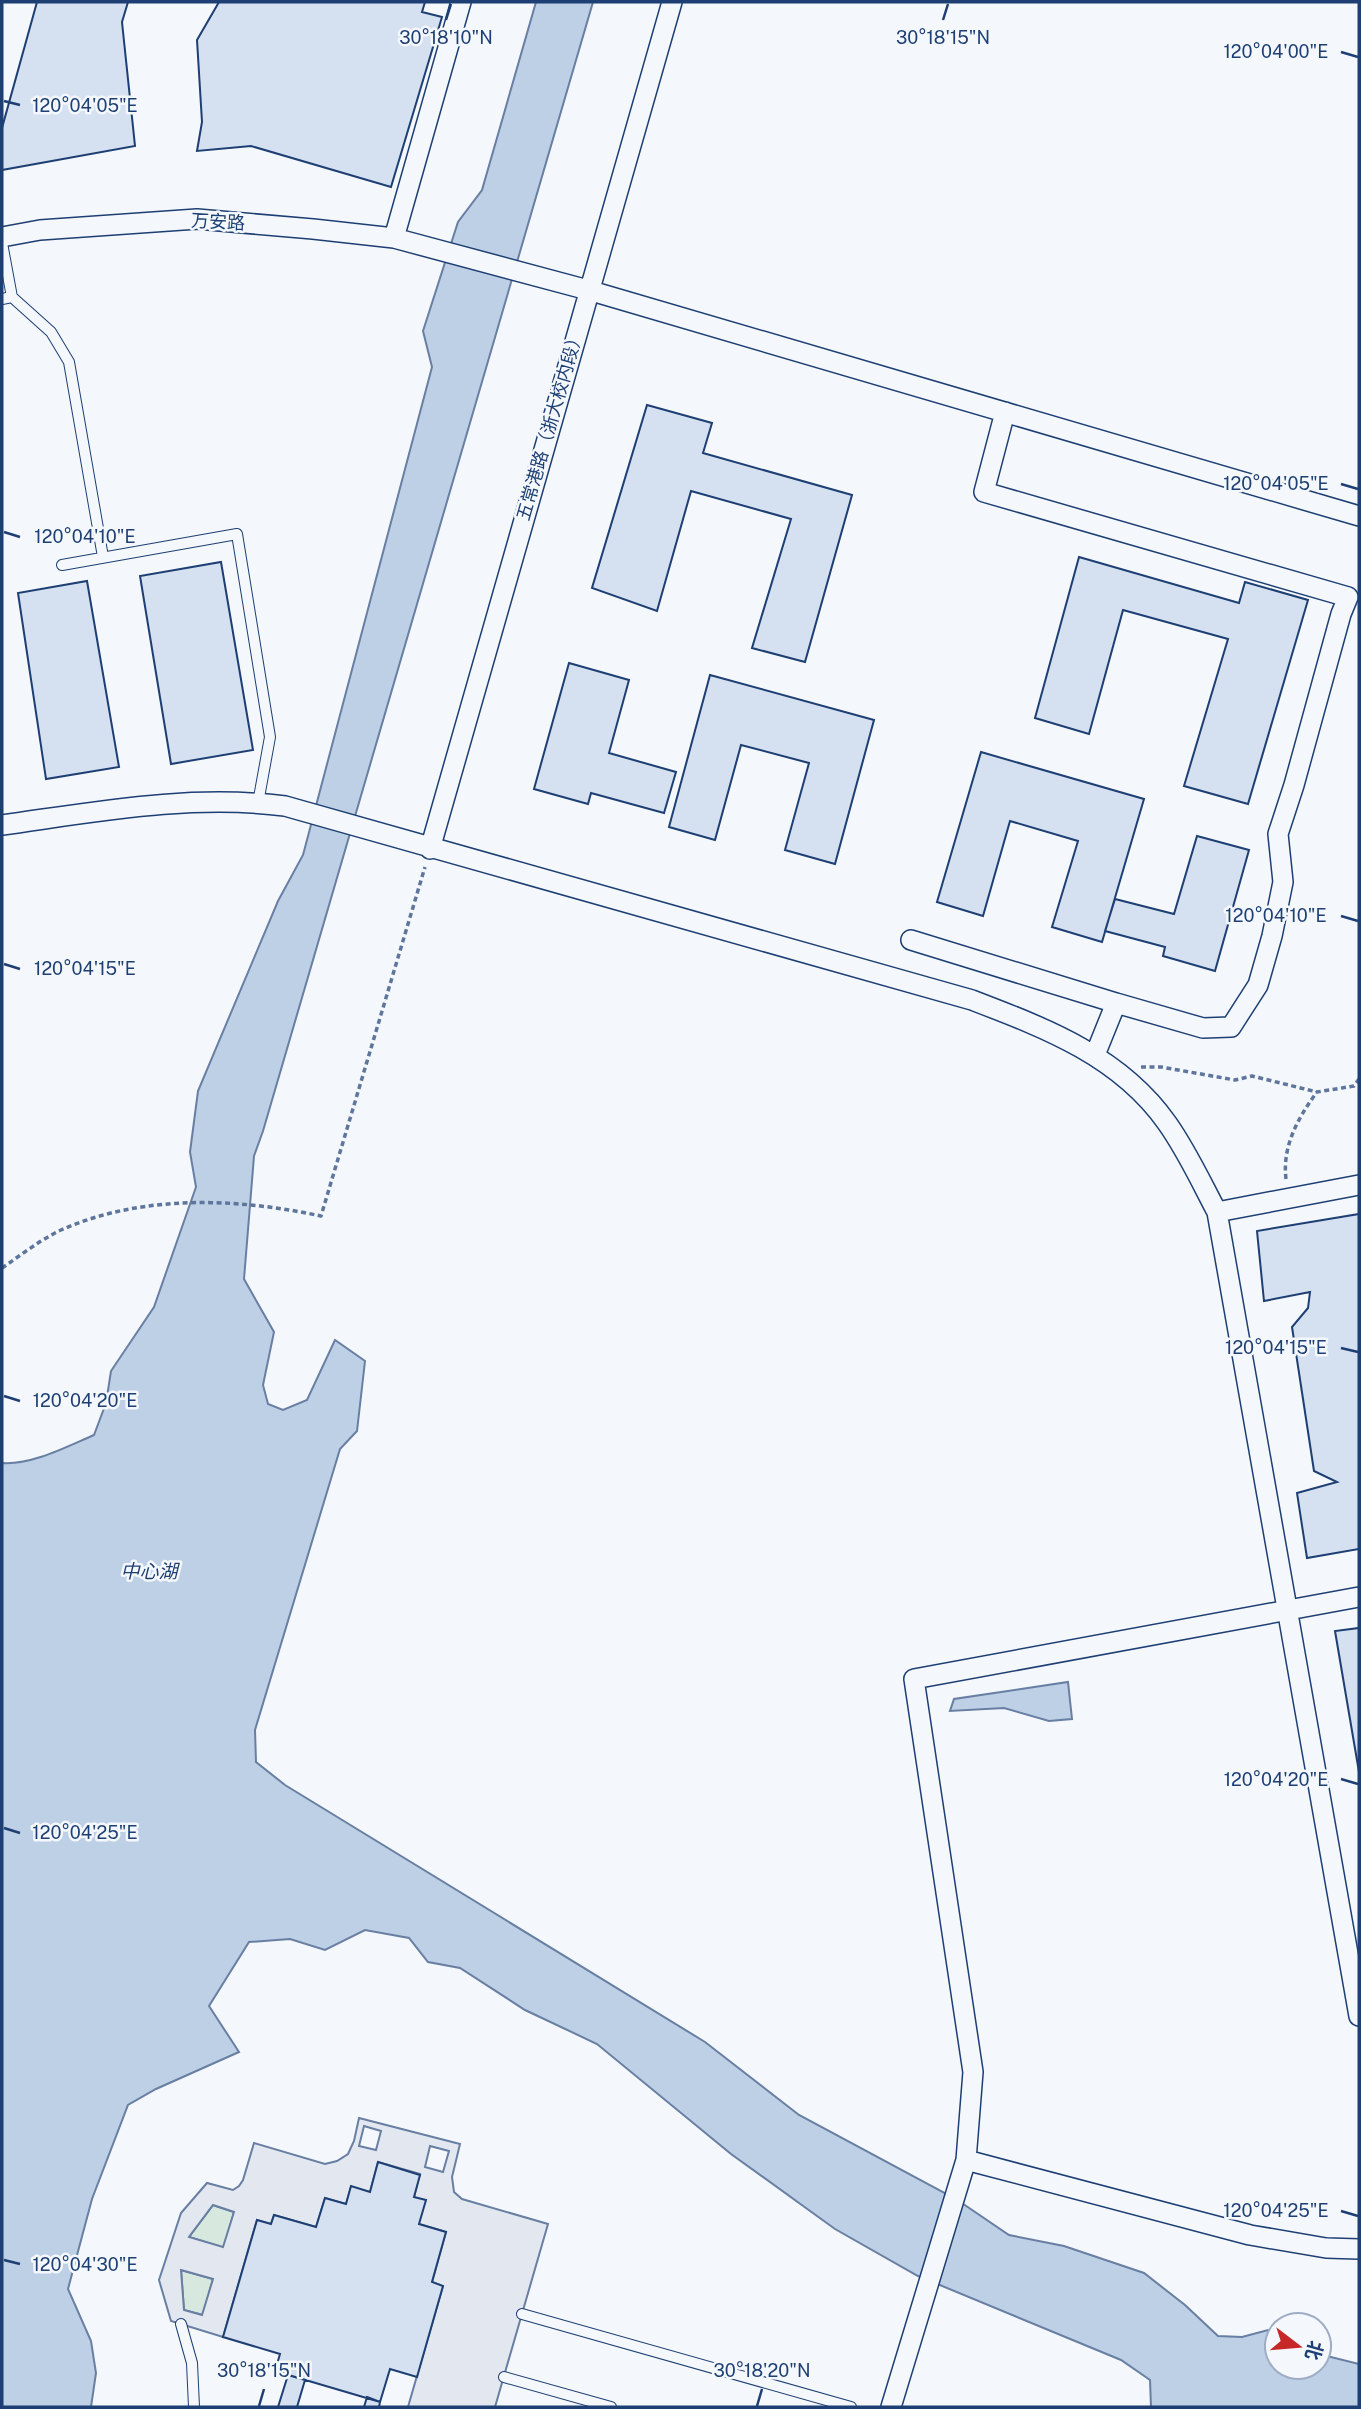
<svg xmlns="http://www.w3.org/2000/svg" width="1361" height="2409" font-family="'Public Sans','Noto Sans SC',sans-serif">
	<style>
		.green { fill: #d7e8df; stroke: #687fa3; stroke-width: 2 }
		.parking { fill: #e3e8f0; stroke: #687fa3; stroke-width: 2; fill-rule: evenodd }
		.water { fill: #bed0e5; stroke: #687fa3; stroke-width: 2 }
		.building { fill: #d5e0f0; stroke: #1d3f73; stroke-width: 2 }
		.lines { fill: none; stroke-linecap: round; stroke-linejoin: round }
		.service-casing { stroke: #1d3f73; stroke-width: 12 }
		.minor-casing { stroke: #1d3f73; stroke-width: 22 }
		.path { stroke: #5e769c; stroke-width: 3.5; stroke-dasharray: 5 3.5; stroke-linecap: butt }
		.service { stroke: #f4f7fb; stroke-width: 10 }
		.minor { stroke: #f4f7fb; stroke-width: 19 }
		.ticks { fill: none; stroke: #1d3f73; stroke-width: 2.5 }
		.labels { text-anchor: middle; stroke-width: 5; stroke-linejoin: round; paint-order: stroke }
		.street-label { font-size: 18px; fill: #1d3f73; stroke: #f4f7fb }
		.water-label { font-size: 19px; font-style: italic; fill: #1d3f73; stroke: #f4f7fb }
		.ticks-label { font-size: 18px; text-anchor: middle; fill: #1d3f73; stroke: #f4f7fb; stroke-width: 5; stroke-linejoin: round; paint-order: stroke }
	</style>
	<rect width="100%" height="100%" fill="#f4f7fb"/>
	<path class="green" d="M213,2205L234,2212L224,2248L189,2237Z
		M181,2270L213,2279L203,2315L184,2310Z"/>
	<path class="parking" d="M359,2118L460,2144L452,2177L454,2192L462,2199L548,2224L495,2407H408L443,2286L432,2282L446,2232L419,2224L414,2197L420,2174L378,2162L370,2192L351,2187L346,2204L325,2198L316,2227L274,2215L271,2224L257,2220L223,2337L171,2321L159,2280L181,2213L207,2183L233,2190L239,2186L243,2180L254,2143L325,2164L337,2161L348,2154L354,2141ZM364,2126L381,2131L376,2150L359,2146ZM430,2146L449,2151L443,2172L425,2167ZM213,2205L234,2212L223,2247L189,2237ZM181,2270L213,2279L202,2315L184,2310Z"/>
	<path class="water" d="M536,2H593L263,1131L254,1156L244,1279L274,1332L263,1385L268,1404L283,1410L307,1400L335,1340L365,1361L357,1431L340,1449L255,1730L256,1762L285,1785L705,2042L799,2115L956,2199L1009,2235L1064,2246L1144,2273L1185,2305L1218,2336L1242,2337L1268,2330L1277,2336V2367H1319V2354L1359,2364V2407H1151L1150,2380L1121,2360L918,2276L835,2229L731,2154L597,2044L525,2010L460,1968L428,1962L409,1938L365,1930L325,1950L290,1939L249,1942L209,2006L239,2052L156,2089L128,2105L92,2199L68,2289L91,2341L96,2373L91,2407H2V1463C32,1465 66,1447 94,1435L106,1403L111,1371L154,1307L196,1187L190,1152L198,1091L278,901L303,855L432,367L423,331L458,222L482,190Z
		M1068,1682L1072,1719L1049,1721L1004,1708L950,1711L954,1699Z"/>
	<path class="building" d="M37,2H128L122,22L135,146L2,170V128Z
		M219,2H425L422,12L442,17L391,187L251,146L197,151L202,122L197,40Z
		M647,405L712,423L703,453L852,495L805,662L752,648L791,519L691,491L657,611L592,588Z
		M1079,557L1239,603L1245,582L1308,600L1248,804L1184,786L1228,639L1123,610L1089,734L1035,718Z
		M221,562L253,750L171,764L140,576Z
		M87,581L119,767L46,779L18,593Z
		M569,663L629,680L609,753L676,772L664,813L591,793L588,804L534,789Z
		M710,675L874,720L835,864L785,850L809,763L741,745L715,840L669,827Z
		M981,752L1144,799L1102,942L1052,927L1078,841L1010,821L983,916L937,902Z
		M1197,836L1249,850L1215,971L1163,956L1165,947L1105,931L1115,899L1174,914Z
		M1359,1214V1549L1307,1558L1297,1493L1337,1482L1314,1471L1292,1327L1308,1308L1310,1292L1264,1301L1257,1231Z
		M1359,1628V1772L1335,1631Z
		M378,2162L420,2175L414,2197L426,2200L419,2224L446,2232L432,2282L443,2286L417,2377L390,2369L380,2402L275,2371L280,2354L223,2337L257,2220L271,2224L274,2215L316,2227L325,2198L346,2204L351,2186L370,2192Z
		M288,2375L305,2380L297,2407H278Z
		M367,2397L380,2402L379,2407H364Z"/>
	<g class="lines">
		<defs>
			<path id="service" d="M2,243L12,297L51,332L69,362L103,557
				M2,299L12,297
				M62,565L237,534L270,737L258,803
				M522,2314L851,2407
				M181,2324L192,2363L194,2407
				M504,2377L611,2407"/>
			<path id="minor" d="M2,237L40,230L197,219L313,229L394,238L588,290L1359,516
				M394,238L461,2
				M1005,412L984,492L1348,597L1341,614L1294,785L1278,834L1283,882L1272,936L1258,985L1231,1027L1203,1028L1116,1003L1095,1055
				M2,825C96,812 190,794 285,806L972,1000C1045,1028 1120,1056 1167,1123C1187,1151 1201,1182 1217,1212L1359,2016
				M430,849L672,2
				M911,940L1116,1003
				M1217,1212L1359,1185
				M966,2160L1250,2235L1326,2248L1359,2249
				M891,2407L966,2160L973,2072L914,1679L1359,1597"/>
		</defs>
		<use href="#service" class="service-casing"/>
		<use href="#minor" class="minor-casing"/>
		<path class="path" d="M1141,1067H1161L1235,1080L1252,1076L1317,1092
			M1286,1179C1282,1146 1298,1118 1317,1092L1354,1086L1359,1079
			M2,1268C21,1255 40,1240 61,1230C142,1194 237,1198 321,1216L425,867"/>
		<use href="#service" class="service"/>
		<use href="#minor" class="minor"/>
	</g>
	<path class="ticks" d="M446,20L451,4M943,20L948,4M1341,52L1358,57M4,101L20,105M1341,484L1358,489M4,532L20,537M1341,916L1358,921M4,964L20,969M1341,1348L1358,1352M4,1396L20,1401M1341,1779L1358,1784M4,1828L20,1833M1341,2211L1358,2216M4,2260L20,2264M259,2406L264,2389M757,2406L762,2389"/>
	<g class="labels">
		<g class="street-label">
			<text transform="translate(218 222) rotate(3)" y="6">万安路</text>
			<text transform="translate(550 425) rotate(-74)" y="6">五常港路（浙大校内段）</text>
		</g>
		<g class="water-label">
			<text x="149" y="1578">中心湖</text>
		</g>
	</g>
	<g class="ticks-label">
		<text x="446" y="44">30°18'10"N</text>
		<text x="943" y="44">30°18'15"N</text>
		<text x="1276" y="58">120°04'00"E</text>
		<text x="85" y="112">120°04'05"E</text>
		<text x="1276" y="490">120°04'05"E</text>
		<text x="85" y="543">120°04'10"E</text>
		<text x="1276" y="922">120°04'10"E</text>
		<text x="85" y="975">120°04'15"E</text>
		<text x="1276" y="1354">120°04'15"E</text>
		<text x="85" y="1407">120°04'20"E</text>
		<text x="1276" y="1786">120°04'20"E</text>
		<text x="85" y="1839">120°04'25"E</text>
		<text x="1276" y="2217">120°04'25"E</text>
		<text x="85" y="2271">120°04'30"E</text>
		<text x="264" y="2377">30°18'15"N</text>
		<text x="762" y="2377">30°18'20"N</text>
	</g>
	<rect width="1361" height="2409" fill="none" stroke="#1d3f73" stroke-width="7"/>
	<g transform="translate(1298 2346) rotate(106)"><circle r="33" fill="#f4f7fb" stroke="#9eadc5" stroke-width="2"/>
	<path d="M0-5L12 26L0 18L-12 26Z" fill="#c62828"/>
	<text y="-10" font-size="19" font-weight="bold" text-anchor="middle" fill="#1d3f73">北</text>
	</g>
</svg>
